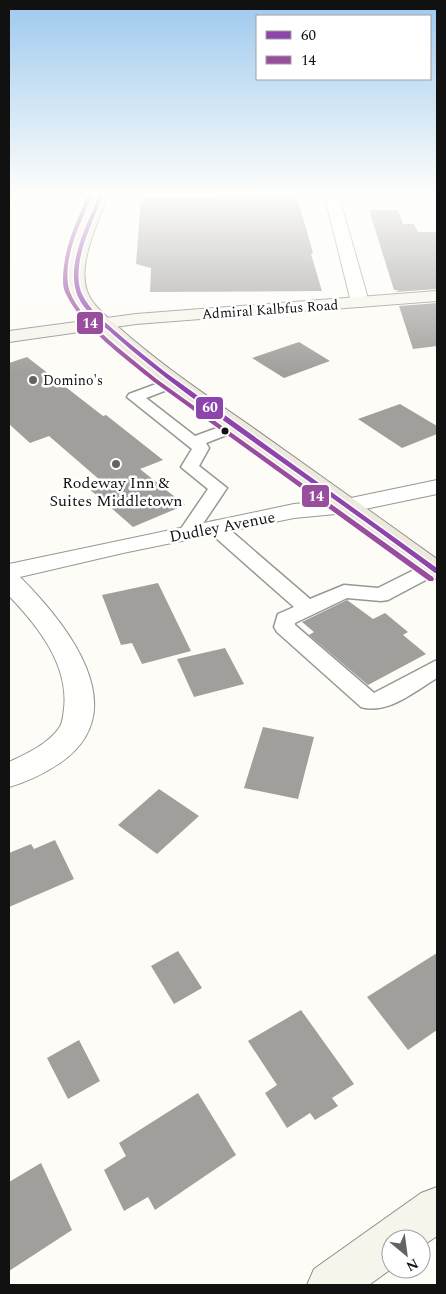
<svg xmlns="http://www.w3.org/2000/svg" width="446" height="1294" font-family="Spectral,serif">
	<style>
		.building { fill: #a19f9c }
		.lines { fill: none; stroke-linecap: round; stroke-linejoin: round }
		.lane-casing { stroke: #979795; stroke-width: 3 }
		.street-casing { stroke: #979795; stroke-width: 2 }
		.secondary-casing { stroke: #8e8d8b; stroke-width: 2 }
		.primary-casing { stroke: #858482; stroke-width: 2 }
		.lane { fill: #fffffe; fill-rule: evenodd }
		.street { fill: #fffffe; fill-rule: evenodd }
		.secondary { fill: #f6f4eb; fill-rule: evenodd }
		.primary { fill: #ede9dc; fill-rule: evenodd }
		.bus-1-casing { stroke: #fff; stroke-width: 3 }
		.bus-2-casing { stroke: #fff; stroke-width: 3 }
		.bus-1 { fill: #8e44ad; fill-rule: evenodd }
		.bus-2 { fill: #994d9d; fill-rule: evenodd }
		.poi-dot { fill: #646362; stroke: #fff; stroke-width: 2 }
		.bus-dot { fill: #111; stroke: #fff; stroke-width: 2 }
		.labels { text-anchor: middle; stroke-width: 5; stroke-linejoin: round; paint-order: stroke }
		.far-street-label { font-size: 14px; fill: #111; stroke: #fff }
		.far-poi-label { font-size: 14px; fill: #111; stroke: #fff; text-anchor: start }
		.poi-label { font-size: 16px; fill: #111; stroke: #fff }
		.street-label { font-size: 16px; fill: #111; stroke: #fff }
		.line-badge { stroke: #fff; stroke-width: 2 }
		.badge-label { font-size: 14px; text-anchor: middle; font-weight: bold; fill: #fff }
	</style>
	<rect width="100%" height="100%" fill="#fdfcf7"/>
	<path class="building" d="M235,193H296L313,253L311,254L322,291L150,292L151,268L136,264L141,197L236,196Z
		M369,210H398L403,224H414L418,232H437V289L395,292L399,290H394Z
		M437,303V346L413,349L399,306Z
		M299,342L330,361L284,378L252,358Z
		M27,357L103,416L106,415L163,460L140,469L185,505L133,527L87,487L101,481L49,436L30,443L9,424V363Z
		M400,404L437,426V434L402,448L358,419Z
		M158,583L191,651L142,664L132,643L121,645L102,595Z
		M347,600L373,619L385,613L408,632L403,635L426,654L368,685L309,635L314,632L302,622Z
		M225,648L244,684L194,697L177,659Z
		M263,727L314,737L298,799L244,788Z
		M159,789L199,816L157,854L118,825Z
		M55,840L74,879L9,907V853L31,844L34,849Z
		M178,951L202,988L174,1004L151,966Z
		M437,953V1030L408,1050L367,997Z
		M301,1010L354,1084L332,1098L338,1106L315,1120L310,1113L287,1128L265,1093L277,1085L248,1041Z
		M79,1040L100,1081L68,1099L47,1058Z
		M198,1093L236,1155L155,1210L148,1197L124,1211L104,1170L126,1156L119,1143Z
		M41,1163L72,1230L9,1271V1182Z"/>
	<g class="lines">
		<defs>
			<path id="lane" d="M175,377L180,379L183,382L180,385L146,398L195,436L236,421L242,423L244,426L242,429L206,443L209,448L199,466L227,488L194,537L187,539L180,537L178,533L208,489L181,467L192,449L127,397L129,394Z
				M215,521L222,523L310,599L344,585L378,588L426,564L437,563V574L388,600L381,601L347,598L295,623V625L374,693L437,660V678C415,691 388,715 361,707L277,632L274,627L278,614L294,607L208,531L206,527L208,523Z"/>
			<path id="street" d="M324,193H338L369,302L366,306L360,307L354,306L351,302Z
				M437,480V494L346,513L294,518L123,553L20,577C66,623 137,710 60,763C45,773 27,782 9,787V762C26,754 48,744 59,728C63,723 63,715 64,709C69,665 38,626 9,596V564L294,504L346,499Z"/>
			<path id="secondary" d="M437,291V301L136,324L9,342V331L136,314Z
				M437,1187V1236L421,1247V1239H391V1269L369,1285H307L314,1269L421,1193Z"/>
			<path id="primary" d="M95,193H109C99,220 77,263 87,291C92,305 105,315 116,325C158,363 206,395 252,427C314,471 376,515 437,559V579L428,577C372,536 316,495 260,454C221,425 81,331 69,290C60,259 84,221 95,193Z"/>
		</defs>
		<use href="#lane" class="lane-casing"/>
		<use href="#street" class="street-casing"/>
		<use href="#secondary" class="secondary-casing"/>
		<use href="#primary" class="primary-casing"/>
		<use href="#lane" class="lane"/>
		<use href="#street" class="street"/>
		<use href="#secondary" class="secondary"/>
		<use href="#primary" class="primary"/>
		<defs>
			<path id="bus-1" d="M100,193H104C95,217 82,241 79,266C78,276 78,287 83,296C90,310 103,320 114,330C131,345 148,358 165,372L437,568V573H435C387,537 339,503 290,468C231,426 170,384 115,336C101,323 81,310 76,291C67,260 89,221 100,193Z"/>
			<path id="bus-2" d="M89,193H93C84,216 71,240 68,265C67,273 67,284 70,292C81,322 133,359 158,380L433,577L434,579L433,581H429L154,382C126,359 80,326 65,292C62,285 63,274 64,266C67,240 79,216 89,193Z"/>
		</defs>
		<use href="#bus-1" class="bus-1-casing"/>
		<use href="#bus-2" class="bus-2-casing"/>
		<use href="#bus-1" class="bus-1"/>
		<use href="#bus-2" class="bus-2"/>
	</g>
	<linearGradient id="sky" x2="0" y2="1"><stop stop-color="#9dc9ee"/><stop offset="0.52" stop-color="#fefefb"/><stop offset="1" stop-color="#fefefb" stop-opacity="0"/></linearGradient>
	<rect width="446" height="374" fill="url(#sky)"/>
	<g class="poi-dot">
		<circle cx="33" cy="380" r="5"/>
		<circle cx="116" cy="464" r="5"/>
	</g>
	<circle class="bus-dot" cx="225" cy="431" r="4.5"/>
	<g class="labels">
		<g class="far-street-label">
			<text transform="translate(270 309) rotate(-4)" y="5">Admiral Kalbfus Road</text>
		</g>
		<g class="far-poi-label">
			<text x="43" y="385">Domino's</text>
		</g>
		<g class="poi-label">
			<text x="116" y="488">Rodeway Inn &amp;<tspan x="116" dy="18">Suites Middletown</tspan></text>
		</g>
		<g class="street-label">
			<text transform="translate(222 526) rotate(-11)" y="6">Dudley Avenue</text>
		</g>
	</g>
	<g class="line-badge">
		<rect x="76" y="311" width="28" height="24" rx="5" fill="#994d9d"/>
		<rect x="195" y="396" width="29" height="24" rx="5" fill="#8e44ad"/>
		<rect x="301" y="484" width="29" height="24" rx="5" fill="#994d9d"/>
	</g>
	<g class="badge-label">
		<text x="90" y="328">14</text>
		<text x="210" y="412">60</text>
		<text x="316" y="501">14</text>
	</g>
	<rect width="446" height="1294" fill="none" stroke="#111111" stroke-width="20"/>
	<rect x="256" y="15" width="175" height="65" fill="#ffffff" stroke="#a0a0a0"/>
	<rect x="266" y="31" width="25" height="8" fill="#8e44ad" stroke="#a0a0a0"/>
	<text x="301" y="40" font-size="15" fill="#111111">60</text>
	<rect x="266" y="56" width="25" height="8" fill="#994d9d" stroke="#a0a0a0"/>
	<text x="301" y="65" font-size="15" fill="#111111">14</text>
	<g transform="translate(406 1254) rotate(151)"><circle r="24" fill="#ffffff" stroke="#a0a0a0"/>
	<path d="M0-4L9 19L0 12L-9 19Z" fill="#646362"/>
	<text y="-8" font-size="14" font-weight="bold" text-anchor="middle" fill="#111111">N</text>
	</g>
</svg>
